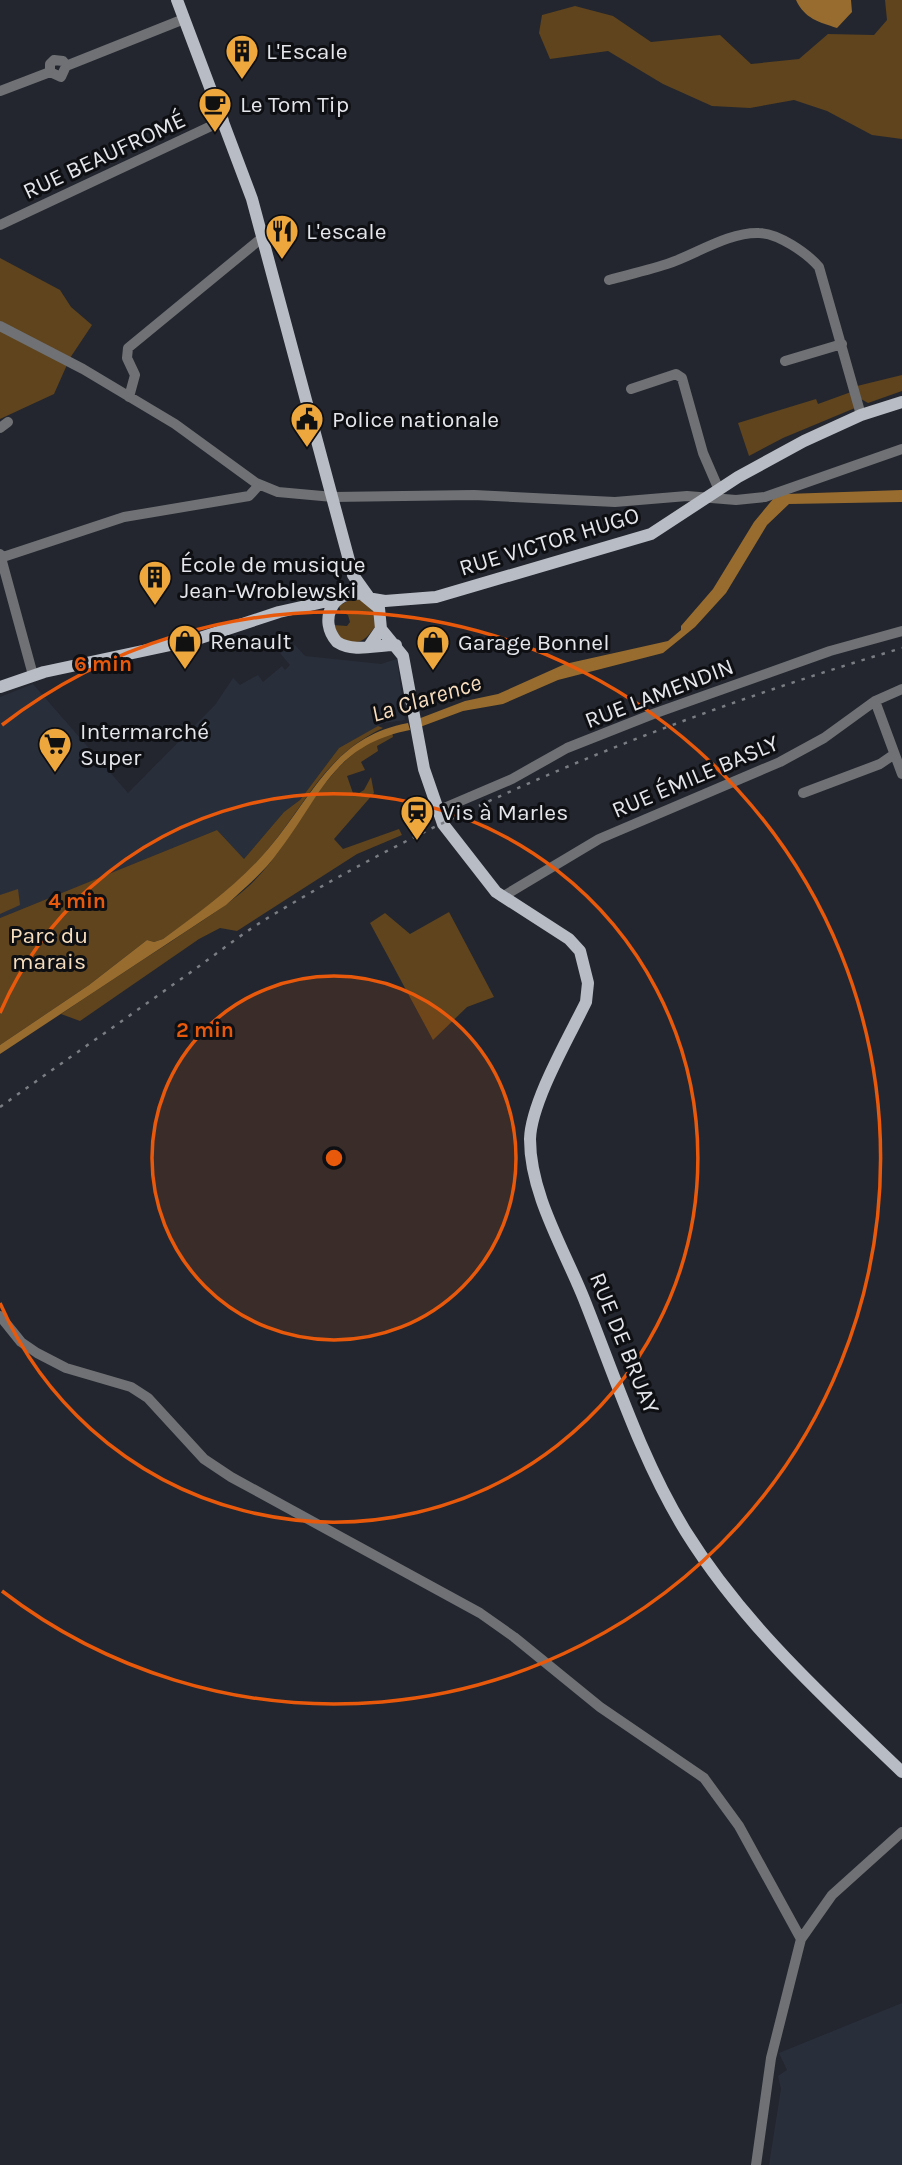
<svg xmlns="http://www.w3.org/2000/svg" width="902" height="2165" font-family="Karla,sans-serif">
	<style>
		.built { fill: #292e3b }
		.green { fill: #5f441d }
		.water { fill: #986c2e }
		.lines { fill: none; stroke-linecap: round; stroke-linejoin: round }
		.minor { stroke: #6f7175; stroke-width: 10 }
		.major { stroke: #b8bcc4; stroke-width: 12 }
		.rail { stroke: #7b7d84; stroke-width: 2.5; stroke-dasharray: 3.5 7; stroke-linecap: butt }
		.ring { fill: none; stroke: #e8590c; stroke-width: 3.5 }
		.labels { text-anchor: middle; stroke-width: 6; stroke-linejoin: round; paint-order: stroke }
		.poi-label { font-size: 23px; fill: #e4e6eb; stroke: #0e0f13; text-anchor: start }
		.street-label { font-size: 23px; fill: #e4e6eb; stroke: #0e0f13 }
		.park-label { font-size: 23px; fill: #f7debe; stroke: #0e0f13 }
		.water-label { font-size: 24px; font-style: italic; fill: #f7ddbd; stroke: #0e0f13 }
		.centre { fill: #e8590c; stroke: #0e0f13; stroke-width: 3.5 }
		.ring-label { font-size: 21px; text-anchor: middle; font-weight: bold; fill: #e8590c; stroke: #0e0f13; stroke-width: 6; stroke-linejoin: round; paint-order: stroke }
	</style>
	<rect width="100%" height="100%" fill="#23262e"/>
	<path class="built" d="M295,645L305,656L381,664L397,659L405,720L384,723L339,748L300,800L284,812L244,859L217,830L0,918V697L33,684L128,793L215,705L233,678L240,685L258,675L263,682L282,666L285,670L290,665L280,653Z
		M902,2003V2165H769L781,2089L778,2076L787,2070L779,2053Z"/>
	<path class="green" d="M885,0H902V139L872,135L827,111L794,100L750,108L712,106L663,84L608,51L550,59L539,33L542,15L575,6L613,16L651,42L720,35L751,64L799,59L828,34L874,35L887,20Z
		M0,258L60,290L71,307L92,325L70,358L54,394L0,419Z
		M902,375V391L868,403L861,399L857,386Z
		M851,392L855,408L783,438L749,456L738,423L816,399L818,404Z
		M351,599C368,599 374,609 377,624C365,641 359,647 340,638L333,625L347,626L350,622L348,615L341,612L339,606Z
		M378,726L383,728C324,756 308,801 269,848C239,885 201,912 163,939L154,942L147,940L89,985L0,1045V918L217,830L244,859L284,812L300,800L339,748Z
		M392,732L393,737L377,746L378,751L361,762L365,770L347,776L354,796L364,790L371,777L374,793L334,839L343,849L399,829L402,835L357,854L237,931L220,928L199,939L80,1021L61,1014C98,989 135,965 172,941C198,923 226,907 250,885C301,837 320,757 392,732Z
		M18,889L20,905L0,914V895Z
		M449,912L494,997L467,1007L433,1040L370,923L385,913L410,934Z"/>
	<path class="water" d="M796,0H851L852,12L837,28C819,22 805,19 796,0Z
		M902,490V502L789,504L767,525L726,593L695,627L663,653L558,680L503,704L463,711L420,727L418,719L465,701L498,694L565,664L668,641L681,630V626L713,589L754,522L773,499L786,494Z
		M408,723L410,730C333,745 321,796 279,851C264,872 245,888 226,905L0,1054V1045L89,985L147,940L154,942L163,939C201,911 238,885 269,848C314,795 333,737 408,723Z"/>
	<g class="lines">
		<path class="minor" d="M66,66L184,19
			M50,72V64L54,60L63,61L66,66
			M50,72L61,77L66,66
			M0,91L50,72
			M0,225L224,120
			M609,280C628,275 648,270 667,264C695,255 728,232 759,233C778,233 807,253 819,267L861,415
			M0,326L83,369L175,424L256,483L278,492L333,497L474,495L615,502L687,496L736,500L765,497L902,449
			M785,361L842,344
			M631,389L676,374L682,378L703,453L719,490
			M129,397L135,375L127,358L128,348L263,237
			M0,428L8,422
			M0,554L33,675
			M0,558L124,517L249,496L259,485
			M875,701L902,774
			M803,793L880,764L893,755
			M437,811L512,779L567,748L653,714L830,651L902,631
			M502,897L599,839L780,762L824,738L875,701L902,689
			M0,1316L21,1342L37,1353L66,1368L131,1387L148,1398L204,1459L231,1477L480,1613L514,1637L600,1707L704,1778L739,1826L801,1939
			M756,2165L771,2058L801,1939L832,1895L902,1832"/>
		<path class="major" d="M177,0L252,199L353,575L368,596
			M373,599L385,601L436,597L651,534L738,477L804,441L861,415L902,402
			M381,629L403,656L424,769L443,824L496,892L569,939L580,951L588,983L586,1002C569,1037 531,1102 530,1139C530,1194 564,1249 584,1299C615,1377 642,1461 686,1532C744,1625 824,1697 902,1772
			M370,645L381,629L379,608L362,594C332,589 318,621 337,642C354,653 376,645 396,645
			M0,687L44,672L194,640L279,612L337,599"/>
		<path class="rail" d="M0,1107C60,1064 121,1022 181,979C213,957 243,932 276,913C471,796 686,713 902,648"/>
	</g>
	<circle cx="334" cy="1158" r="182" fill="#e8590c" fill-opacity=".12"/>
	<g class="ring">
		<circle cx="334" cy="1158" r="182"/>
		<path d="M0 1013A364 364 0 1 1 0 1303"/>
		<path d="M2 725A546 546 0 1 1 2 1591"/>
	</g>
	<defs>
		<symbol id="building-pin" viewBox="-11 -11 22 30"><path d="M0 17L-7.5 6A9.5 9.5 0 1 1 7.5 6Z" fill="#eea73c" stroke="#0e0f13"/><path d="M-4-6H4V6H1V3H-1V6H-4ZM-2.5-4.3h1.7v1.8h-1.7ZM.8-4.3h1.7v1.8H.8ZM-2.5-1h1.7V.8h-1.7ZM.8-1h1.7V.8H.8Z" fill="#111"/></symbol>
		<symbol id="cafe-pin" viewBox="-11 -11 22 30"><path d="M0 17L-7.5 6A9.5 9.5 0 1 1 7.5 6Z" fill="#eea73c" stroke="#0e0f13"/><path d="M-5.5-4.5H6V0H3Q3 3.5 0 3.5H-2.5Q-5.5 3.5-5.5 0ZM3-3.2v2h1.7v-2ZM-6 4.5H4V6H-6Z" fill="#111"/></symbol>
		<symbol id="restaurant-pin" viewBox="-11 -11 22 30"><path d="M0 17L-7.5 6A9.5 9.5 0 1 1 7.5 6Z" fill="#eea73c" stroke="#0e0f13"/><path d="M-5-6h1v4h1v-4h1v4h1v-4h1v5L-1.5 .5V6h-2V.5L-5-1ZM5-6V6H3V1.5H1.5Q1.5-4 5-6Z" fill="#111"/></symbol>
		<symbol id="civic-pin" viewBox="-11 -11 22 30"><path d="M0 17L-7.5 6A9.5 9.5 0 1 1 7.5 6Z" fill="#eea73c" stroke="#0e0f13"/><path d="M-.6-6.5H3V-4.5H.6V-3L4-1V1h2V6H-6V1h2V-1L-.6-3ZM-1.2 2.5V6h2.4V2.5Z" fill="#111"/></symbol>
		<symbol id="shop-pin" viewBox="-11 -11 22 30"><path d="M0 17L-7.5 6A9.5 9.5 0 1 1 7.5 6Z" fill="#eea73c" stroke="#0e0f13"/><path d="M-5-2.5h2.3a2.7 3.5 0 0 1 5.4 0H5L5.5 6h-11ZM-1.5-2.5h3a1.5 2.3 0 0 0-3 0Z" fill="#111"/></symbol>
		<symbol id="supermarket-pin" viewBox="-11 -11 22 30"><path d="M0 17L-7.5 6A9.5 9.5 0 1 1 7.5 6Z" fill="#eea73c" stroke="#0e0f13"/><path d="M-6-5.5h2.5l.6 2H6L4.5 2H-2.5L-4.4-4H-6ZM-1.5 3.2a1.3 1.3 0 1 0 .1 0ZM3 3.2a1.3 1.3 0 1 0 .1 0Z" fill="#111"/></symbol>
		<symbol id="station-pin" viewBox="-11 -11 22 30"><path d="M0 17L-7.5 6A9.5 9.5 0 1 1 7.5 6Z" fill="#eea73c" stroke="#0e0f13"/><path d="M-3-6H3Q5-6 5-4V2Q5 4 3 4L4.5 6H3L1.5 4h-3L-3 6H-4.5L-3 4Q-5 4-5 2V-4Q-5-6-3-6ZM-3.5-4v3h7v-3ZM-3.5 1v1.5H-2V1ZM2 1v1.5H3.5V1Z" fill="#111"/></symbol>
	</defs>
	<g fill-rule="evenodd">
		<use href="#building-pin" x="223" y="32" width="38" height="52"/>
		<use href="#cafe-pin" x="196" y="85" width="38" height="52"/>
		<use href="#restaurant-pin" x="263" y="212" width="38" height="52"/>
		<use href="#civic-pin" x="288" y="400" width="38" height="52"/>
		<use href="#building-pin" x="136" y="558" width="38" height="52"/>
		<use href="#shop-pin" x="166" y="622" width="38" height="52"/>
		<use href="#shop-pin" x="414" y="623" width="38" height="52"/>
		<use href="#supermarket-pin" x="36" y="725" width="38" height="52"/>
		<use href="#station-pin" x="398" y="793" width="38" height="52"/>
	</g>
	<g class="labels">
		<g class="poi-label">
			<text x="266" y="59">L'Escale</text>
			<text x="240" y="112">Le Tom Tip</text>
			<text x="306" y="239">L'escale</text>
			<text x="332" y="427">Police nationale</text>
			<text x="180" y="572">École de musique<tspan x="180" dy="26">Jean-Wroblewski</tspan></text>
			<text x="210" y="649">Renault</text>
			<text x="458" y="650">Garage Bonnel</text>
			<text x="80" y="739">Intermarché<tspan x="80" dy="26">Super</tspan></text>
			<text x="442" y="820">Vis à Marles</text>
		</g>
		<g class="street-label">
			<text transform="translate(104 155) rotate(-25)" y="8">RUE BEAUFROMÉ</text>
			<text transform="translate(549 541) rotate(-17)" y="8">RUE VICTOR HUGO</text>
			<text transform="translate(659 693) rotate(-21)" y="8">RUE LAMENDIN</text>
			<text transform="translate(695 776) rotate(-23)" y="8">RUE ÉMILE BASLY</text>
			<text transform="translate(625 1343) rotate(68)" y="8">RUE DE BRUAY</text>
		</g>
		<g class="park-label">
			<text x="49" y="943">Parc du<tspan x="49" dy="26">marais</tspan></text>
		</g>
		<g class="water-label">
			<text transform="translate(426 698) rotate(-17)" y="8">La Clarence</text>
		</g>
	</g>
	<circle cx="334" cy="1158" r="10" class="centre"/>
	<g class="ring-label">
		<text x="103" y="671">6 min</text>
		<text x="77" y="908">4 min</text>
		<text x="205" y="1037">2 min</text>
	</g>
</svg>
